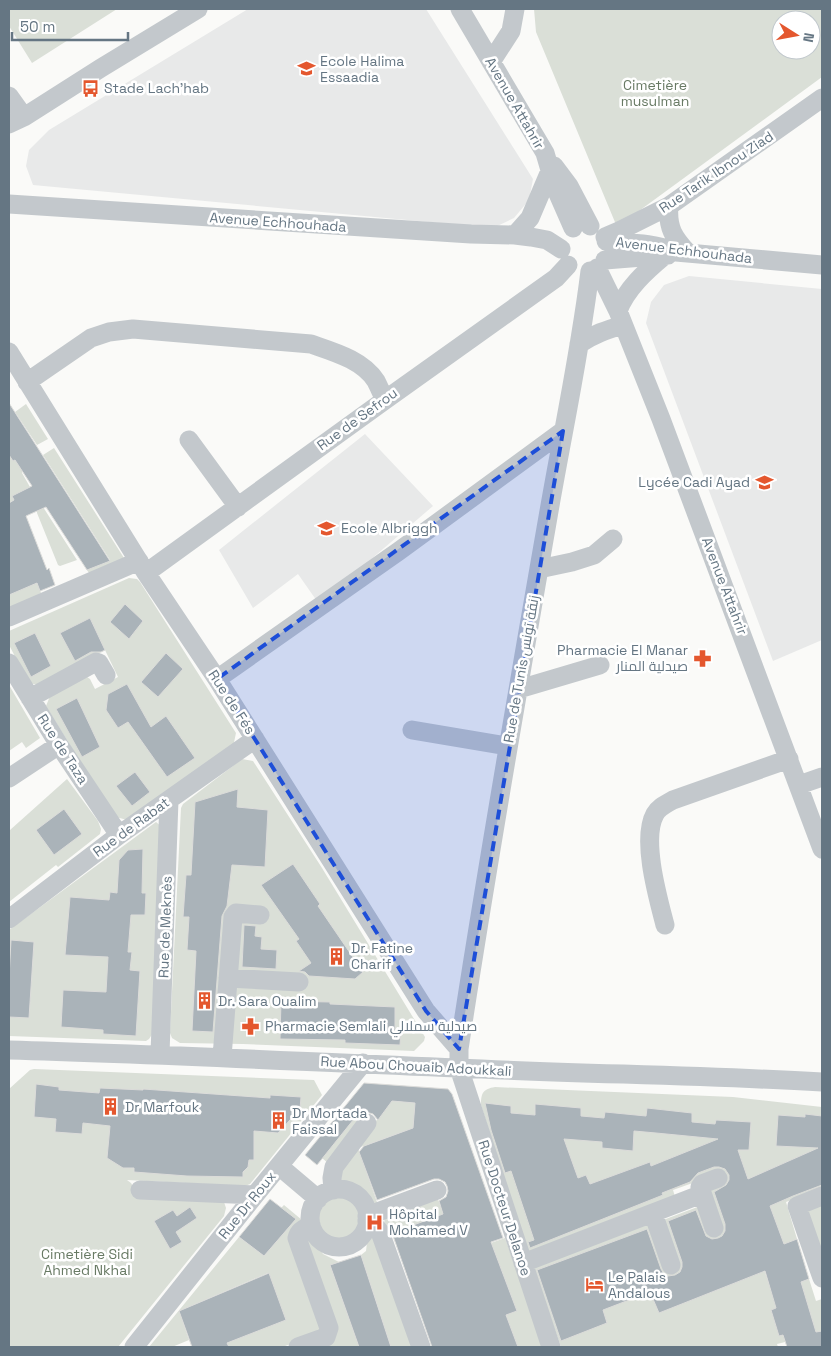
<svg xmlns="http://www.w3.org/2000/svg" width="831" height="1356" font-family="'Space Grotesk',Cairo,sans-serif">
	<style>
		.built { fill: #e8e9e9 }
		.green { fill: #dadfd7; fill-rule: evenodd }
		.building { fill: #aab3b9; stroke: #dcdcda; fill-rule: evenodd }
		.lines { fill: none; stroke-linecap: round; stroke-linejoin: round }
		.minor { stroke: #c3c8cc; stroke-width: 19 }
		.marked { fill: #1d4ed8; fill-opacity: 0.2; stroke: #1d4ed8; stroke-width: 4; stroke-dasharray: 10 6; stroke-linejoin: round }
		.labels { text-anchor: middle; stroke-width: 5; stroke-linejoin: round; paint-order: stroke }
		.poi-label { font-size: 14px; fill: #657683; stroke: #fff; text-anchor: start }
		.park-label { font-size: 14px; fill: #687a64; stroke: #fff }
		.street-label { font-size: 14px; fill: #657683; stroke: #fff }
	</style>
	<rect width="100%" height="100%" fill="#fafaf8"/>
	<path class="built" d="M248,9H426L533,179L529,200L514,218L493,228L33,185L26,166L29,150L49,130Z
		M689,276L822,289V640L773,661L646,323L651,302L664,285Z
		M365,434L433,506L319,604L298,574L253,608L219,550Z"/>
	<path class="green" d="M9,9H117L32,63L9,26Z
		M534,9H822V77L617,227L536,32ZM781,20H811V50H781Z
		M26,404L48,439L37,445L15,412Z
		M54,448L124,558L91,576L87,570L110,560L43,455Z
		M9,455L13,461L17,459L23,468L22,473L30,487L13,496L14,500L9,503Z
		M43,507L77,560L60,566L58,565L37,513V510Z
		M9,547L26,587L37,583L41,593L9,611Z
		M129,578L137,579L140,582L236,733L233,747L127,820L116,817L108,807L46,706L50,696L87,677L90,679L95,689L118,677L105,650L38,685L29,683L9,645V631Z
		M9,685L40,738L26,748L22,742L9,751Z
		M242,759L253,761L322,868L425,1037L424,1041L414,1051L243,1044L180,1043L172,1038L170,1033L181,808L183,804Z
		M67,779L98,821L101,829L100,834L58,867L56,865L9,902V829L10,830Z
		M156,822L162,827L153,1033L149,1039L146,1041L9,1036V930Z
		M34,1069L314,1080L322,1095L250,1184L245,1186L127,1180L131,1183L140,1198L224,1202L226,1208L224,1216L118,1347H9V1089L30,1070Z
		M495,1087L733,1097L822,1107V1188L786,1202L797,1239L759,1255L772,1293L809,1279L816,1301L822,1299V1331L785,1340V1342L777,1344L778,1347H561L532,1264L653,1218L658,1222L700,1206L705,1186L718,1174L673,1190L676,1200L529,1257L481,1105C481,1093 483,1089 495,1087Z
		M392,1101L415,1103L413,1128L358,1148L378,1205L345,1184L340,1178L342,1163Z
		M362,1109L369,1115L329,1164L322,1158Z
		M313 1218a26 26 0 1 1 52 0a26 26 0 1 1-52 0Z
		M437,1196L443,1214L453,1226L425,1221L388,1235L384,1224L385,1216Z
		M822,1204V1257L807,1210Z
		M284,1205L302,1220L324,1326L318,1335L282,1347H229L227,1343L285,1320L268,1273L179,1311L189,1340L172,1347H149L239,1237L264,1256L296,1219L281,1208Z
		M369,1227L419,1347H391L361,1255L366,1251Z
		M302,1232L311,1233L323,1254L339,1262L330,1265L359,1347H314L333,1340Z
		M505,1238L544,1347H499L465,1252Z"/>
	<path class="building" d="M9,403L110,561L87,570L46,507L26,516L47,570L49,568L55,585L40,591L37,583L9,595V503L14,500L12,496L32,486L15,460L13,461L9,455Z
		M125,604L143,621L129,639L110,622Z
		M90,618L105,650L101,652H91L75,661L60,633Z
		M35,633L51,666L31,677L14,643Z
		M166,653L183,669L158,697L141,682Z
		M127,684L151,727L166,716L195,758L167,777L128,722L118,728L106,710L108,694Z
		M77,698L100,747L82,757L56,709Z
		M135,772L150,792L132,806L116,786Z
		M238,789L237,807L268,810L265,867L232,865L227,906L222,916L213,1032L192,1031L196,951L187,950L189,917H183L186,875H191L195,802Z
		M64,809L82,834L54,855L36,830Z
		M143,849L142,893H146L145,915H131L128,952H132L130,970L140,971L136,1036L103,1034V1030L61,1027L63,990L106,992L108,957L65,955L70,897L109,900L110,892L117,893L119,860L128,850Z
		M293,864L320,904L318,906L363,972L355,979L309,976L305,972L299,971L311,963L296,941L299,939L261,885Z
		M244,925L256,926L255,936L262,937L261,949L277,950L276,969L242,967Z
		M11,940L34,942L29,1018L9,1017V978Z
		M281,1001L330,1002V1004L395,1007V1031H401L400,1045L345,1043V1040L280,1039Z
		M364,1083L448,1089L452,1094L503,1238L491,1242L517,1311L506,1315L518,1347H432L392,1233L443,1214L439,1201L446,1197L448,1191L447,1186L445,1182L439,1179H434L377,1200L359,1152L364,1146L413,1128L415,1103L392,1101L378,1120L373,1114L366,1112L362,1109L317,1165L305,1155Z
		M36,1084L59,1087V1090L99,1093L100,1088L143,1090V1089L270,1098V1095L301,1097L300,1109L278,1133L254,1131V1160H249L248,1167L243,1172V1177L187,1176L134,1172V1168H123L107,1158L110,1126L83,1123L82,1134L55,1132L56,1119L34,1117Z
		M485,1103L511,1106V1113L535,1115V1104L581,1108V1116L604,1118L605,1112L646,1116L647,1108L692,1113V1122L715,1124L716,1120L751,1122L749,1150H738L748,1179L818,1148L776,1146L778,1115L805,1117V1114L822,1116V1185L793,1196L770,1206L784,1244L797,1239L809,1279L801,1282L816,1332L822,1331V1347H787L783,1335L779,1336L771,1310L776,1308L765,1271L659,1313L650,1292L603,1310L607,1323L561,1341L537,1270L647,1229L661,1269L664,1274L668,1276L675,1275L680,1272L682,1267V1262L668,1221L696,1210L706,1236L712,1239L718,1238L722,1236L725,1231V1224L714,1192L726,1185L729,1180V1175L725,1169L719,1167H714L698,1173L690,1182L662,1193L663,1195L530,1248L528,1242L534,1240L511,1171L505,1173L491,1130ZM634,1131L656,1133L718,1139L651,1166L650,1162L590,1184L586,1175L578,1178L564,1139L602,1142V1148L633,1151Z
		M270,1199L296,1219L264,1256L239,1237Z
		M190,1207L197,1218L176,1232L182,1242L170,1249L154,1221L173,1210L177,1216Z
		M361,1255L391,1347H359L330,1265Z
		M269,1273L286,1320L227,1343L229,1347H192L179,1311Z"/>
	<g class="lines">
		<path class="minor" d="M460,9L545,153L555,187L573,228
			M491,62L511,31L515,9
			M9,96L24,117
			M9,124L24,117L101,68L198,9
			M554,166L569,186L590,226
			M9,204L471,234L515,235L531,237L547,240L561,249
			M669,206C667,228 674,238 688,253
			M515,235L530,218L550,171
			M605,237L619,231L669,206L822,98
			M606,241C630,243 654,243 676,252L822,265
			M605,260L668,255
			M597,268L618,311L661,419L822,849
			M618,311C626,289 646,271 664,256
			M579,344C594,334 606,330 623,325
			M9,352L146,573L217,679L426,1011L459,1049
			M27,382L91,338L109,332L133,329L311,344C334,352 363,360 376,381C379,387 382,394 385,400
			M189,440L238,507
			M539,569L572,562L594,555L613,539
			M146,573L385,400L556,278L568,265
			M9,617L139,561
			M9,663L59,745L119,835
			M217,679L399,551L563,431
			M519,689L600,665
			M30,698L96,662L99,663L106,675
			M412,730L507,746
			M9,778L59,745
			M799,785L822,777
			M9,919L119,835L255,739
			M665,925C658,898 641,839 655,814C659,807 666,804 673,800L789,759
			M228,978L299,982
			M9,1050C159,1054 308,1062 458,1068C580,1074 701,1075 822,1082
			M160,1054L169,800
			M222,1057L233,917L236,913L260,915
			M279,1166L318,1199
			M310 1218a29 29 0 1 1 58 0a29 29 0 1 1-58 0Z
			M140,1190L255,1195
			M333,1190L332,1178L334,1167L367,1123
			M822,1196L797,1206L822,1278
			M653,1213L671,1265
			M367,1216L437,1190
			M367,1221L374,1225L380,1232L421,1347
			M714,1228L700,1187L702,1184L718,1178
			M523,1263L702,1194
			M134,1347L255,1195L363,1063
			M298,1347L326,1337L329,1328L297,1238C299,1230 304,1229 311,1225
			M551,1347L459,1068V1049C486,871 517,694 548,517C562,435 580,354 590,271"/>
	</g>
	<path class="marked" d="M563,431L459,1049L426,1011L217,679Z"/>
	<defs>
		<symbol id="school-bare" viewBox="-9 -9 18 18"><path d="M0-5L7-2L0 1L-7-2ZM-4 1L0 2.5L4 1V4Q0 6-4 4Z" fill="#e4572e" stroke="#fff" stroke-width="2.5" paint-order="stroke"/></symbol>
		<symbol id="bus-bare" viewBox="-9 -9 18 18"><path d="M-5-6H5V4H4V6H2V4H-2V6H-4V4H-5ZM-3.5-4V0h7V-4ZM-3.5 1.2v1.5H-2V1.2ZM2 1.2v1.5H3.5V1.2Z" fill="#e4572e" stroke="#fff" stroke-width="2.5" paint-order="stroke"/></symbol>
		<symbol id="pharmacy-bare" viewBox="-9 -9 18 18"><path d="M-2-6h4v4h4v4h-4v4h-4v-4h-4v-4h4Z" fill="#e4572e" stroke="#fff" stroke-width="2.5" paint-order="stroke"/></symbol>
		<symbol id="building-bare" viewBox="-9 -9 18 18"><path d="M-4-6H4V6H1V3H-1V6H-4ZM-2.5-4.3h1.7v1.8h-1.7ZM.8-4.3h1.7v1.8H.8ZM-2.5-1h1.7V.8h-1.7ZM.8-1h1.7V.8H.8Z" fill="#e4572e" stroke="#fff" stroke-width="2.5" paint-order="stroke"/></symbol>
		<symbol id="hospital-bare" viewBox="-9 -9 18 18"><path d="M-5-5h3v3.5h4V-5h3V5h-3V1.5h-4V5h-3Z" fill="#e4572e" stroke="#fff" stroke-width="2.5" paint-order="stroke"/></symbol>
		<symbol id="hotel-bare" viewBox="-9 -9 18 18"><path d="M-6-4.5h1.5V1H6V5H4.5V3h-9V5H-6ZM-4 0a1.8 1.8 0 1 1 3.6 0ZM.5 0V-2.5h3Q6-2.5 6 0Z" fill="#e4572e" stroke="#fff" stroke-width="2.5" paint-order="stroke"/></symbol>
	</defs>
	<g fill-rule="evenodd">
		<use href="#school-bare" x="294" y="56" width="25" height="25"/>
		<use href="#bus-bare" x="78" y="76" width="25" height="25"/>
		<use href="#school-bare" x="752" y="470" width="25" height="25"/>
		<use href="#school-bare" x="314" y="516" width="25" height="25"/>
		<use href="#pharmacy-bare" x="690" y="646" width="25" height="25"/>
		<use href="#building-bare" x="324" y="944" width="25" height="25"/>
		<use href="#building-bare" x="192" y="988" width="25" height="25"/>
		<use href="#pharmacy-bare" x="238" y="1014" width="25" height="25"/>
		<use href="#building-bare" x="98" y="1094" width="25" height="25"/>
		<use href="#building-bare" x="266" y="1108" width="25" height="25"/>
		<use href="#hospital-bare" x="362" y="1210" width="25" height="25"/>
		<use href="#hotel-bare" x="582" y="1272" width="25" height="25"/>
	</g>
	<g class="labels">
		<g class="poi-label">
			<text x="320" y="66">Ecole Halima<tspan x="320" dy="16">Essaadia</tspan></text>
			<text x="104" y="93">Stade Lach'hab</text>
			<text x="750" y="487" text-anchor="end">Lycée Cadi Ayad</text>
			<text x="341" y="533">Ecole Albriggh</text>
			<text x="688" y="655" text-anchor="end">Pharmacie El Manar<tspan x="688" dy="16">صيدلية المنار</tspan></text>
			<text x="351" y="953">Dr. Fatine<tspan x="351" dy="16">Charif</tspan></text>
			<text x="218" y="1006">Dr. Sara Oualim</text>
			<text x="265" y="1031">Pharmacie Semlali صيدلية سملالي</text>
			<text x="125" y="1112">Dr Marfouk</text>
			<text x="292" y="1118">Dr Mortada<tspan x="292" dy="16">Faissal</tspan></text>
			<text x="389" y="1219">Hôpital<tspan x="389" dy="16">Mohamed V</tspan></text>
			<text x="608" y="1282">Le Palais<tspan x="608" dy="16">Andalous</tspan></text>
		</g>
		<g class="park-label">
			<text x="655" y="90">Cimetière<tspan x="655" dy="16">musulman</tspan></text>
			<text x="87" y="1259">Cimetière Sidi<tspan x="87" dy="16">Ahmed Nkhal</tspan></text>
		</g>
		<g class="street-label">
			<text transform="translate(515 103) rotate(60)" y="5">Avenue Attahrir</text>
			<text transform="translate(716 172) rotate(-34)" y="5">Rue Tarik Ibnou Ziad</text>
			<text transform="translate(278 222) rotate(4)" y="5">Avenue Echhouhada</text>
			<text transform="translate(684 250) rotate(7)" y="5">Avenue Echhouhada</text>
			<text transform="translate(357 419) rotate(-36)" y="5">Rue de Sefrou</text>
			<text transform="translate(725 586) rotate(69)" y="5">Avenue Attahrir</text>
			<text transform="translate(521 669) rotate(-80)" y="5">Rue de Tunis زنقة تونس</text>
			<text transform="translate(232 702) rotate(57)" y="5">Rue de Fés</text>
			<text transform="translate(63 749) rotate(57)" y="5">Rue de Taza</text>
			<text transform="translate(131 827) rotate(-36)" y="5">Rue de Rabat</text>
			<text transform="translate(165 927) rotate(-88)" y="5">Rue de Meknès</text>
			<text transform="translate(416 1066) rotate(3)" y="5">Rue Abou Chouaib Adoukkali</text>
			<text transform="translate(247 1205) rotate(-51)" y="5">Rue Dr Roux</text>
			<text transform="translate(505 1208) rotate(72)" y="5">Rue Docteur Delanoe</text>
		</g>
	</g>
	<rect width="831" height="1356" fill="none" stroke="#657683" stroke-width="20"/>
	<g transform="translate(796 35) rotate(101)"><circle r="24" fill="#ffffff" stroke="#c1c8cd"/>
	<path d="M0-4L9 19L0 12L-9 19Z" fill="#e4572e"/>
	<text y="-8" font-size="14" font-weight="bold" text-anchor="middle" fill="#657683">N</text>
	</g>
	<path d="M12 32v8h116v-8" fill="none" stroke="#657683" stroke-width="2.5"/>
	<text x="20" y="32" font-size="15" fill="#657683" stroke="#ffffff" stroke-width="4" paint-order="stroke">50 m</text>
</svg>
